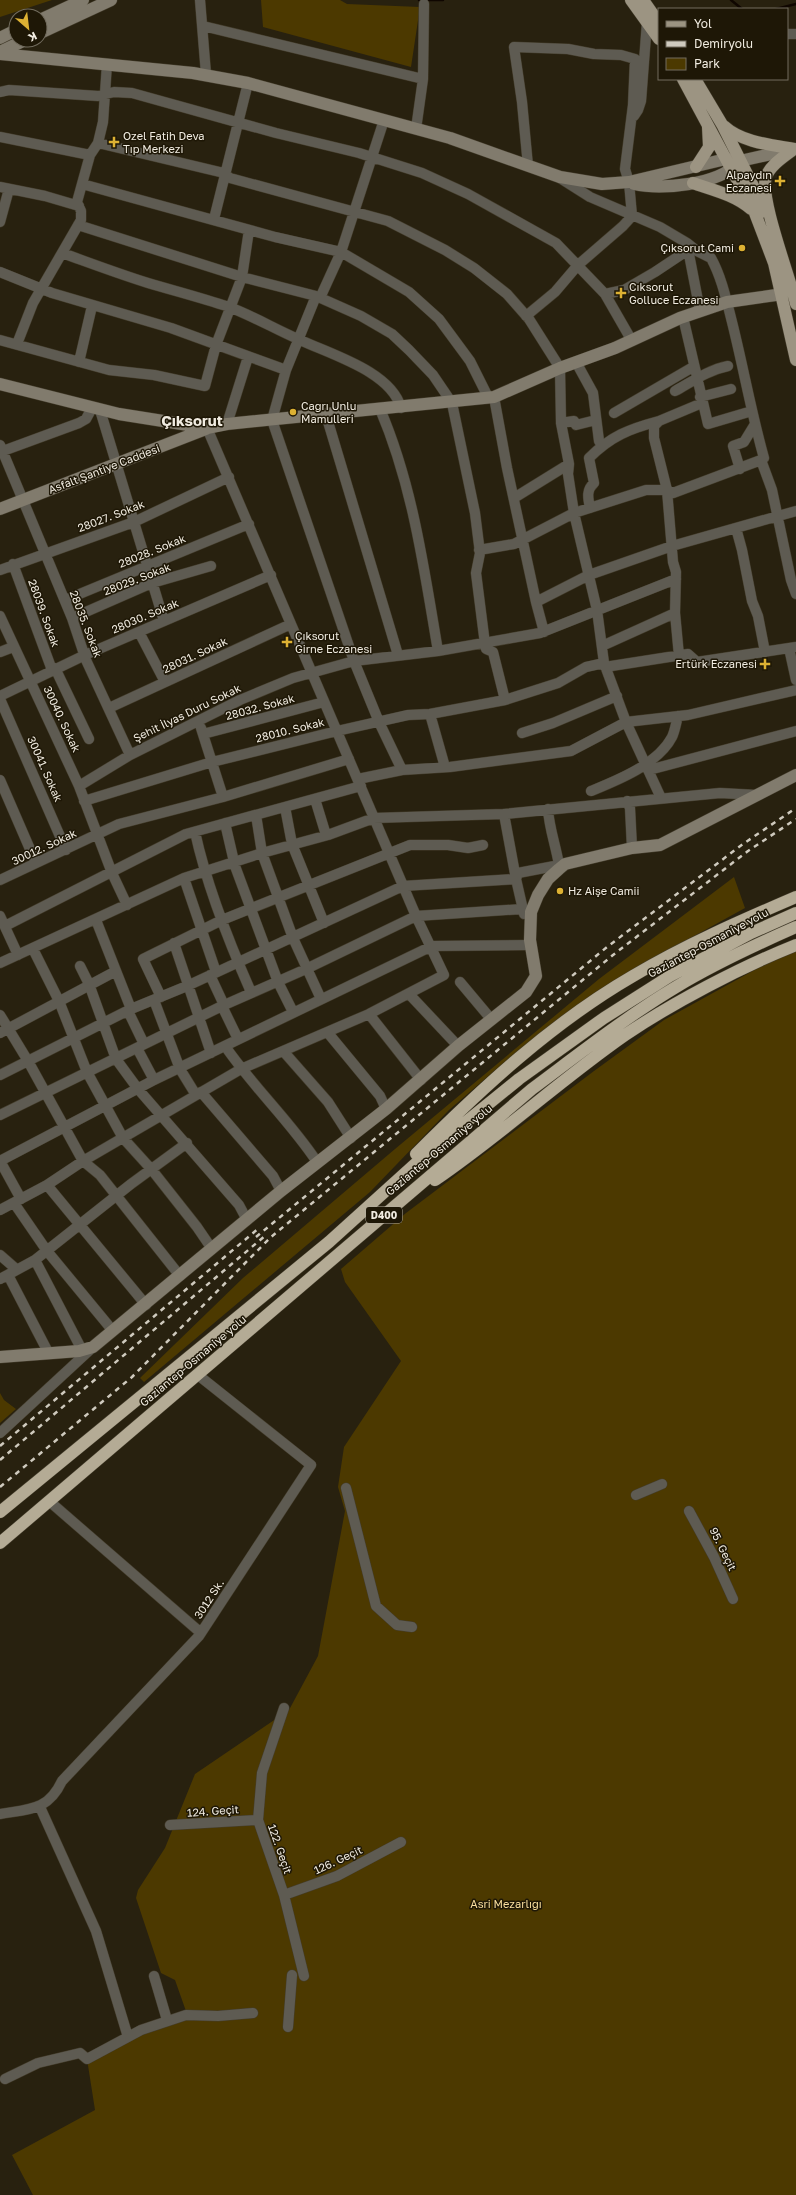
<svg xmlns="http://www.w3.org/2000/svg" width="796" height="2195" font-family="'Golos Text',sans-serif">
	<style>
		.green { fill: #4c3900 }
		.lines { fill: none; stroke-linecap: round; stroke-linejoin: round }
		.stream { stroke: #0f0600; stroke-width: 2.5 }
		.street-casing { stroke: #443d2c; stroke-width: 11 }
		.secondary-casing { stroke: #443d2c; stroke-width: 13 }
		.primary-casing { stroke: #443d2c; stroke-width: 13 }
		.highway-casing { stroke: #443d2c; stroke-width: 13 }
		.street { stroke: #5e5b52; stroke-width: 10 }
		.secondary { stroke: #817b6d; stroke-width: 12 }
		.primary { stroke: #9c9482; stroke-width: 12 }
		.highway { stroke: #b4ab95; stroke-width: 12 }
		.rail { stroke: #cfcabe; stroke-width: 2.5; stroke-dasharray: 5 5; stroke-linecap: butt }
		.poi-dot { fill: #ddb133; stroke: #1e1706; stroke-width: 1.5 }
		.labels { text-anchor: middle; stroke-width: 3; stroke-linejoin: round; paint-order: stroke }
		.shield { fill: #1e1706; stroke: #b2ac9f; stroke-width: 1 }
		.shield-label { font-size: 10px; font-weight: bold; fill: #f1ece1 }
		.poi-label { font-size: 11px; fill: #f1ece1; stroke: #1e1706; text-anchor: start }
		.street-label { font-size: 11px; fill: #f1ece1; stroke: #1e1706 }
		.park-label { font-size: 11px; fill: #f9de9d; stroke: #1e1706 }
		.district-label { font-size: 15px; font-weight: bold; fill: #f1ece1; stroke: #1e1706 }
	</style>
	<rect width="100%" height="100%" fill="#28210f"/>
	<path class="green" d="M0,0H52L0,17Z
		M261,0H340L347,4L420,7L411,67L263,27Z
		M734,877L745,908L627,973L574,1009L515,1053L449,1110L370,1192L144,1382L140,1378L243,1278L395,1149L599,979Z
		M796,950V2195H33L12,2155L95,2110L87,2059L187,2014L175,1980L161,1973L136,1898L138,1890L165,1848L195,1774L289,1710L318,1656L345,1511L338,1487L344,1447L401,1361L345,1282L341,1269L406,1213L594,1071L664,1020L780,956Z
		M0,1393L4,1400L16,1409L0,1423Z"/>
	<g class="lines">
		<path class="stream" d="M419,0H443
			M731,0L742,9
			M776,9L796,4"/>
		<defs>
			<path id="street" d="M200,0L206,74
				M203,26L423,79
				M787,34H796
				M0,92L9,90L98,96L114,92L132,93L276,133L359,153L422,173L468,194L556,243L605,294L632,341
				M634,116L638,110L641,101L647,22
				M416,129L423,79L424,4
				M0,137L90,155
				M98,143L224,173L230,178L388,221L445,250L474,268L507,294L529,319L560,368L561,423L569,464L568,474L574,513L597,610L604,663L626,722L661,798
				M560,178L590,197L660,227L687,243L697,251L711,258C721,276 726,298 731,318C743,365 751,412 764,458L761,460L772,490L791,580L796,594
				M82,184L275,237L341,252L409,292L439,319L470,361L488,397
				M0,187L45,196L79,206
				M214,219L248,83
				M0,222L9,189
				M78,225L242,277L316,296L361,316L392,334L409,350L433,375L452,403L475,513L480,553L476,573L485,644L486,649L493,652L505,700L558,683L586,667L604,663
				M687,244L700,311
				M62,253C90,263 119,274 148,283C175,291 202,298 229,307C253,316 275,329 298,339C329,354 391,371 401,408
				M0,272L52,293L171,328L286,370
				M605,294L624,290L655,272L688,250
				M316,296L286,370L272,420L354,661L379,722L402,770
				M320,298L341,252L384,120
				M526,316L555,292L578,265L623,226L632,216L629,182L625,169L633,105L635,59L621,55L594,54L568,49L514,47L522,102L528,166
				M683,317L708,424L752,411
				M0,340L109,370L154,375L205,386L216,345L242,277L249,230
				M17,344L33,303L81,220V211L77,202L90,155L98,143L103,122L107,64
				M79,362L92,306
				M576,362L593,393L599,441L602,446
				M675,391C693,381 708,370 728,366
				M494,397L507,468L536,602L589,575L672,546L796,511
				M700,397L731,389
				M380,409C413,486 424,569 438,651
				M100,410L164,621
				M614,413L693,367
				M326,415L398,655
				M561,423L574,421L576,425L596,420
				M227,424L248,357
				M0,445L72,618L86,660L130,755
				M0,452L79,423L86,419L92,408
				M740,469L733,446L744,442L755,424
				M514,498L569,464
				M590,508C588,498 586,490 594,483L589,458C611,436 629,429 659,421
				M736,528L742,550L752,601L758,616L765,652
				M479,550L514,544L574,513L646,490H667L673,493L761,460
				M13,564L52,670
				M0,570L134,522L229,477
				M65,600L249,524
				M536,602L544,632
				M0,616L79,786L112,873L127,905
				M72,618L152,583L211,566
				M139,632L165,682
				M602,646L675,613
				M789,648L796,680
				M0,652L13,647
				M679,656L675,613L676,572L673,562L667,490L654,438V426L659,421L702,403
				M605,667L688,654L697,662L796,647
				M55,668L89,739
				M0,696L85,655L271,575
				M0,699L66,850
				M109,708L291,624
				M430,714L445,767
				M201,728L223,797
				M522,733L553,723L617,696
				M203,734L324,702
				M649,770L796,731
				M358,779L402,770L450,767L571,751L626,722L688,715L796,690
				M0,780L36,863
				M79,786L130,755L240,700L293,678L354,661L438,651L540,633L676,579
				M591,791C618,780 658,764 672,737C675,731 676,723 678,716
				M315,799L326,835
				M84,801L212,762L337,731L408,715L430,714L505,700
				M627,801L630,808L632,848
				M285,807L292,844L324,923
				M548,809C549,828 556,846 559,865
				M256,815L262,853L293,938L321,999
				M225,823L235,866L278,982L293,1012
				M195,832C207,887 228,940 251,992
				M184,878L216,972
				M0,880L119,824L223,797L349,759
				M524,914L516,879L518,873L565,864
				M0,916L18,955
				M96,920L131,1009
				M5,926L186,834L361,786
				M174,943L211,1053
				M33,949L59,1001L87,1072L123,1138L152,1170L197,1227L212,1249
				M0,963L184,878L262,853L328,835L374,818L504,814L720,793L757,795
				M80,966L89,984L116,1059L138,1089L239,1205L247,1220
				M210,975L224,1005
				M460,982L491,1019
				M409,994L458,1046
				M161,997L143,959L222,920L410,845H448L468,848L483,845
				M154,1000L180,1069L196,1095
				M222,1006L238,1039
				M128,1011L144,1044
				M369,1014L421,1080
				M0,1015L28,1061L83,1161L100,1175L180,1276
				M0,1033L116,971
				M328,1033L380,1096L386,1109
				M225,1046C253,1087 290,1121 317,1162
				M137,1048L154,1080
				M284,1052L328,1102L351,1138
				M0,1075L131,1009L187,986L403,886L516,879L504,814
				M201,1092L273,1176L281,1191
				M0,1115L222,1006L306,969L416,916L523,909
				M0,1161L154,1080L432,946L531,945
				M0,1161L21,1199
				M47,1185L146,1305
				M14,1203L47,1251L113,1331
				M0,1210L47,1185L83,1161L241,1069L369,1014L444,975L416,916L207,428
				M0,1255L16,1269
				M35,1260L82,1350
				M8,1275L48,1352
				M0,1279L35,1260L131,1184L187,1143
				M0,1433L93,1347
				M346,1488L376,1606L397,1625L412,1627
				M636,1495L662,1484
				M49,1501L201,1633
				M689,1511L714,1557L733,1599
				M284,1708L262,1773L258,1820L284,1895L304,1976
				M40,1807L96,1931L128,2037
				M0,1814C29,1809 48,1811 62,1781L199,1636L311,1465L198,1375
				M170,1825L258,1820
				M284,1895L337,1876L401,1842
				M154,1976L167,2020
				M288,2027L292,1975
				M5,2079L38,2063L80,2053L87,2059L141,2030L186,2015L218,2016L253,2013"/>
			<path id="secondary" d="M40,20L83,0
				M40,33L111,0
				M0,38L16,30
				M0,52L25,40
				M0,54L193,73L248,83L450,138L560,177L602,184L629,182L726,159L740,161L794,149
				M634,184C661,190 718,185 738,163
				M0,384L119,414L207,428L227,424L494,397L560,368L615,348L680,318L727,302L783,294
				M0,509L206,429
				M0,1357L79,1351L93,1347L281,1191L386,1109L458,1046L526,992L536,976L530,940L531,912L538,895L548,879L559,869L565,864L632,848L660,845L796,775"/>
			<path id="primary" d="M631,0L659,39
				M643,0L659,23
				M683,79L755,213L774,263L796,360
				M695,79L723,126L766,212
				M724,126C741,142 771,145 794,149
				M794,149C785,156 770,165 766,177C759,198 790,277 796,304
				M696,167L709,147L708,127
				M693,183C713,190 735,195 751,209"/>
			<path id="highway" d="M416,1154C482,1088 552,1023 633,976C685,945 740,921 796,897
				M435,1180C501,1135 559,1081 625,1035C674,1002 741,967 796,945
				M0,1512L329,1242L423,1157L519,1079L604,1018L670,976L751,933L796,913
				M0,1543L532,1089C579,1054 626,1017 676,987C714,964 755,945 796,927"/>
		</defs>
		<use href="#street" class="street-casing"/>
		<use href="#secondary" class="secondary-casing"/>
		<use href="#primary" class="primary-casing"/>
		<use href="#highway" class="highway-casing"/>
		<use href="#street" class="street"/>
		<use href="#secondary" class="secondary"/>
		<use href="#primary" class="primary"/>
		<use href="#highway" class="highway"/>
		<path class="rail" d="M256,1237L607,947L743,844L796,808
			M0,1446L259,1228
			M0,1460L266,1235
			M0,1487L132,1377L271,1237L613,955L748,851L796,819"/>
	</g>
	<g class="poi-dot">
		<path d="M112 136h4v4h4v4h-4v4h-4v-4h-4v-4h4z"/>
		<path d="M778 175h4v4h4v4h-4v4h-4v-4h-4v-4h4z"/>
		<circle cx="742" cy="248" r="4"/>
		<path d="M619 287h4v4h4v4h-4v4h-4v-4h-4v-4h4z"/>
		<circle cx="293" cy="412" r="4"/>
		<path d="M285 636h4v4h4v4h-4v4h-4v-4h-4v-4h4z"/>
		<path d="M763 658h4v4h4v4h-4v4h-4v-4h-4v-4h4z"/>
		<circle cx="560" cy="891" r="4"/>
	</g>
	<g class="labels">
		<rect class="shield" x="366" y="1207" width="36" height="16" rx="3"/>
		<g class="shield-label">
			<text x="384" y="1219">D400</text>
		</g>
		<g class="poi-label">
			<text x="123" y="140">Ozel Fatih Deva<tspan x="123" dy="13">Tıp Merkezi</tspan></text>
			<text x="772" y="179" text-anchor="end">Alpaydın<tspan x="772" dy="13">Eczanesi</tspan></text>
			<text x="734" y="252" text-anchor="end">Çıksorut Cami</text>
			<text x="629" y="291">Cıksorut<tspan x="629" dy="13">Golluce Eczanesi</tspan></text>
			<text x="301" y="410">Cagrı Unlu<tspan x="301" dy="13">Mamulleri</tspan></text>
			<text x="295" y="640">Çıksorut<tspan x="295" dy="13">Girne Eczanesi</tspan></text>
			<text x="757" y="668" text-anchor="end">Ertürk Eczanesi</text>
			<text x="568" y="895">Hz Aişe Camii</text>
		</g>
		<g class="street-label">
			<text transform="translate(104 469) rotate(-21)" y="4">Asfalt Şantiye Caddesi</text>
			<text transform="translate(111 516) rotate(-21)" y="4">28027. Sokak</text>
			<text transform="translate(152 551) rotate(-22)" y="4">28028. Sokak</text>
			<text transform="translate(137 579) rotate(-21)" y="4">28029. Sokak</text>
			<text transform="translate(44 613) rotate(70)" y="4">28039. Sokak</text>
			<text transform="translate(145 616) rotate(-23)" y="4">28030. Sokak</text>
			<text transform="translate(86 624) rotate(69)" y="4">28035. Sokak</text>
			<text transform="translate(195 655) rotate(-25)" y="4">28031. Sokak</text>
			<text transform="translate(260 707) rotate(-15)" y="4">28032. Sokak</text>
			<text transform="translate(187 713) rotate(-26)" y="4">Şehit İlyas Duru Sokak</text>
			<text transform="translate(62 719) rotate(65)" y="4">30040. Sokak</text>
			<text transform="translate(290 730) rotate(-14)" y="4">28010. Sokak</text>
			<text transform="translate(45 769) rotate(66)" y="4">30041. Sokak</text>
			<text transform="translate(44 847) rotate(-25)" y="4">30012. Sokak</text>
			<text transform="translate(708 943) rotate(-28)" y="4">Gaziantep-Osmaniye yolu</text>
			<text transform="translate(439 1150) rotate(-40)" y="4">Gaziantep-Osmaniye yolu</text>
			<text transform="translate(193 1361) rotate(-40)" y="4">Gaziantep-Osmaniye yolu</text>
			<text transform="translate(723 1549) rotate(64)" y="4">95. Geçit</text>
			<text transform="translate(209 1599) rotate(-57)" y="4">3012 Sk.</text>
			<text transform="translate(213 1811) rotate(-4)" y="4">124. Geçit</text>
			<text transform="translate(280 1849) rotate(71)" y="4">122. Geçit</text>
			<text transform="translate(338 1860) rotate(-25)" y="4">126. Geçit</text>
		</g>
		<g class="park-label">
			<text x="506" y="1908">Asri Mezarlığı</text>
		</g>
		<g class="district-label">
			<text x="192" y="426">Çıksorut</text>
		</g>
	</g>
	<rect x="658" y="8" width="130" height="72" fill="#1e1706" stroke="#726c5e"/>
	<rect x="666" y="21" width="20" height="6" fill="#9c9482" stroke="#726c5e"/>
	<text x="694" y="28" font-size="12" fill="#f1ece1">Yol</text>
	<rect x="666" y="41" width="20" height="6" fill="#cfcabe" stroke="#726c5e"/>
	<text x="694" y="48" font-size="12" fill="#f1ece1">Demiryolu</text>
	<rect x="666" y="58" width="20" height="12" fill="#4c3900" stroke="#726c5e"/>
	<text x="694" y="68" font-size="12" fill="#f1ece1">Park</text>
	<g transform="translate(28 28) rotate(152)"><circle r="19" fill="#1e1706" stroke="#726c5e"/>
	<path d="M0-3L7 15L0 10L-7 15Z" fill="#ddb133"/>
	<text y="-6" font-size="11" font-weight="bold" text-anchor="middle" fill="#f1ece1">K</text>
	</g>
</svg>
